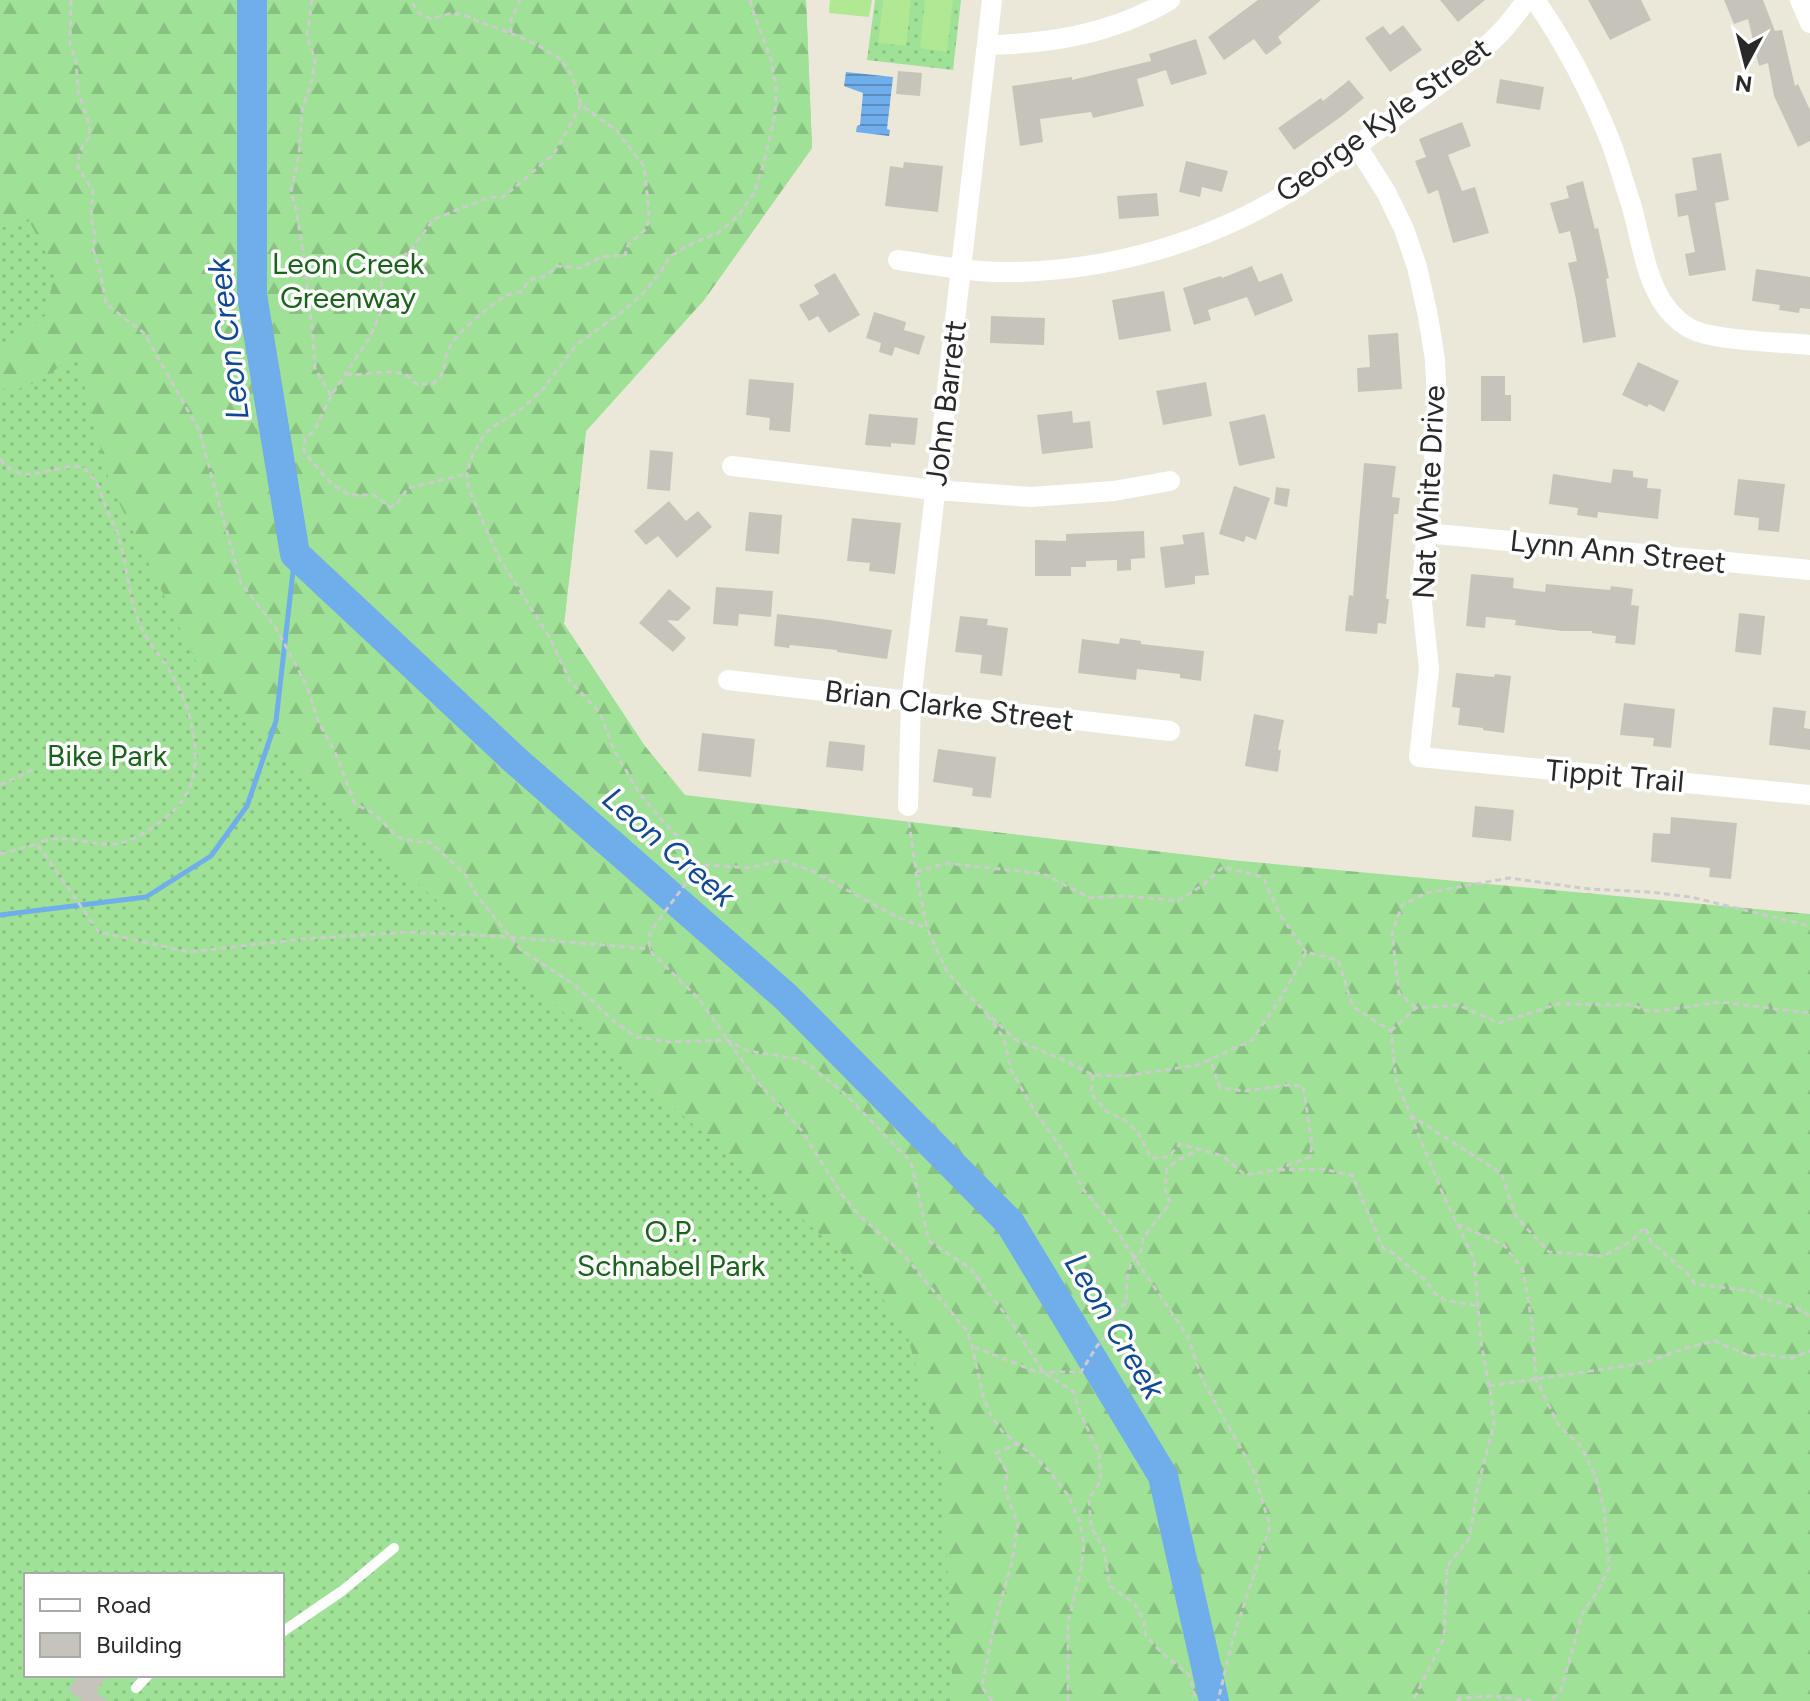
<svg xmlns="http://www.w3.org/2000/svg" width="1810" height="1701" font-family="Figtree,sans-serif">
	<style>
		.grass { fill: url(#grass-dots); fill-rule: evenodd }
		.forest { fill: url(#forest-firs) }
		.pitch { fill: #b0e893 }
		.water { fill: url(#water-rules) }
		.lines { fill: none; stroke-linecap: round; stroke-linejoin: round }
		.stream { stroke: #6fadeb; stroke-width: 5 }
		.river { stroke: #6fadeb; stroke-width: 30 }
		.building { fill: #c6c4ba }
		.path { stroke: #ccc; stroke-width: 3; stroke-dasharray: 6 4; stroke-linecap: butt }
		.lane { stroke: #fff; stroke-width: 10 }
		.street { stroke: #fff; stroke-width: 20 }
		.labels { text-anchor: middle; stroke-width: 7; stroke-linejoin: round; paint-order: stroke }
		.street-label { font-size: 30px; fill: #292929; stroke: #fff }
		.park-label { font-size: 30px; fill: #1b631d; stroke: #fff }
		.water-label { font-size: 32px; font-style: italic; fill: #104895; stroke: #fff }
	</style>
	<defs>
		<pattern id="grass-dots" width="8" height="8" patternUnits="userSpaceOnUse" patternTransform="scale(2)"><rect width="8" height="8" fill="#9fe197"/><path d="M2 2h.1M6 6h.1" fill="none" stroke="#89c182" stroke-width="1.8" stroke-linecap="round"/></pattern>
		<pattern id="forest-firs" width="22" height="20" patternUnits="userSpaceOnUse" patternTransform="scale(2)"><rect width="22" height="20" fill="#9fe197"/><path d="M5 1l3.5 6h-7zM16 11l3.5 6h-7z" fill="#89c182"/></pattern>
		<pattern id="water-rules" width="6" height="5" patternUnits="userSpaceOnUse" patternTransform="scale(2)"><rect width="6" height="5" fill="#6fadeb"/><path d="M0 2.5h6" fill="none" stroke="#5b8dbe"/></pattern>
	</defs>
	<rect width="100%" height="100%" fill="#ebe8da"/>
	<path class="grass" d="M0,0H806L812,148L704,300L586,431L564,624L644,745L685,796L1415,882L1810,1701H0V228L27,219ZM26,1575H282V1675H26Z
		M875,0H961L953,70L867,60Z"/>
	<path class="forest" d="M0,0H806L812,148L704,300L586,431L564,624L644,745L685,795L1231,860L1810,914V1701H953L943,1461L905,1328L859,1268L517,972L342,816L204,678L110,484L77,358L60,366L41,381L9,392L0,387V347L5,345L46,315L55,270L28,219L0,228Z"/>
	<path class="pitch" d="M830,0H872L869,17L829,13Z
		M883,0H911L906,46L878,43Z
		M925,0H953L947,52L920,48Z"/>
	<path class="water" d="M846,72L893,77L887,129L890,130L889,136L856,132L857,126L860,125L863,93L844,86Z"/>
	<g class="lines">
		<path class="stream" d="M0,915L146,897L211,856L247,806L276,721L295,554"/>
		<path class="river" d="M252,0V295L295,554L515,760L786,997L1010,1223L1163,1476L1214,1701"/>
	</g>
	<path class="building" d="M1258,0H1321L1278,37L1282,43L1266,55L1254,39L1224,60L1208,37Z
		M1440,0H1485L1458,22Z
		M1588,0H1641L1651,20L1610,40Z
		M1724,0H1763L1775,31L1782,30L1795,86L1798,84L1810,110V141L1798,147L1774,96L1768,63L1759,66L1748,19L1734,24Z
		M1403,25L1422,50L1390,72L1365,38L1383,26L1390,35Z
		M1196,39L1207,74L1171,85L1166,70L1137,79L1144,106L1093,118L1091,112L1040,119L1043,142L1020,146L1012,86L1072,77V80L1151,61L1149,54Z
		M898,71L922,73L920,96L896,94Z
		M1500,79L1544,87L1540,110L1496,103Z
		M1349,80L1364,98L1342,116L1294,150L1278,128L1321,98L1323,101Z
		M1462,122L1471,146L1448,155L1462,191L1475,187L1489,233L1453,243L1438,190L1428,194L1415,161L1426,157L1419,139Z
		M1721,153L1729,200L1715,203L1726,270L1689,276L1685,254L1695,252L1688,215L1678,217L1675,194L1697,190L1692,158Z
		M1186,161L1228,171L1222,192L1202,187L1200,197L1179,192Z
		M904,162L943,166L938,212L885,206L890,166L903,168Z
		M1583,181L1595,229L1598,228L1609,278L1606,279L1616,337L1583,343L1576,299L1568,263L1577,261L1570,231L1559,234L1550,203L1569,198L1566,186Z
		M1157,193L1159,216L1119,219L1117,196Z
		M1252,266L1259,282L1282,273L1293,301L1255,316L1247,297L1208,310L1211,320L1194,325L1183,288L1221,276L1222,278Z
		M1756,269L1810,277V309L1800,308L1799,313L1779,310L1780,305L1752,301Z
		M835,273L860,315L829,333L818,316L809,321L799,305L819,294L814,285Z
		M1164,291L1171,331L1119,340L1112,300Z
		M874,312L906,322L904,330L925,336L919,355L895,347L892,356L879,352L881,343L866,338Z
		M991,316L1045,318L1044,345L990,343Z
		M1398,333L1402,389L1358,392L1357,368L1370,367L1368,335Z
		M1638,362L1679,381L1664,412L1649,404L1647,407L1622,395Z
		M1481,376H1505V395H1511V421H1481Z
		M749,379L794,383L790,432L769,430L770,418L746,415Z
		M1206,382L1212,416L1163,425L1156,391Z
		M1072,411L1073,423L1090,421L1093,448L1042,454L1037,415Z
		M869,414L918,418L915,445L891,443V447L865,445Z
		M1265,414L1275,458L1239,466L1229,422Z
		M650,450L673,452L670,491L647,489Z
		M1364,463L1396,466L1392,497L1400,498L1398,514H1394L1386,599H1389L1386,624L1378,623L1377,634L1345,631L1349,595L1353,596Z
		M1613,469L1633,471V477L1648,479L1647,488L1661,489L1658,519L1598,512L1597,518L1577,515L1578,508L1549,504L1553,474L1611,483Z
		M1738,479L1785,484L1779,532L1758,530L1759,518L1734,515Z
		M1234,486L1270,498L1256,540L1246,536L1244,542L1219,534Z
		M1276,487L1290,489L1287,507L1274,504Z
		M669,501L686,521L698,511L712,527L677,558L658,536L646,545L634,531Z
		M749,512L782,515L779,554L745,551Z
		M852,518L901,523L895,574L869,571L870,563L847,561Z
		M1144,531L1145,558L1131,559V570L1117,571V560L1086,561V567H1071V576H1035V540L1066,541V534Z
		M1204,532L1209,575L1195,576V584L1165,588L1160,547L1184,544L1182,535Z
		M1471,574L1514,578L1513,588L1545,592L1546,584L1610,590L1611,586L1633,589L1631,605L1639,606L1635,645L1615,643L1616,636L1592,633V631H1562L1515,625L1516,620L1486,617L1485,628L1466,626Z
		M716,587L773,591L771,617L739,614L738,626L713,624Z
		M669,589L691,608L678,621L667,620L686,638L673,652L639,623Z
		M1739,613L1765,616L1761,655L1735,652Z
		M777,614L829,620L892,630L887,659L837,652V650L790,645L789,648L774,646Z
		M960,616L988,619L987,625L1008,628L1002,676L980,673L982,655L955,652Z
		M1120,638L1141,641V644L1204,651L1201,681L1180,678V674L1137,669L1136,680L1078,673L1082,639L1119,644Z
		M1456,673L1494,677L1495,674L1511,676L1504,733L1483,730V728L1458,725L1460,708L1452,707Z
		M1624,703L1675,709L1671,748L1653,746L1654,738L1620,735Z
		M1773,707L1806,711L1804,728L1810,729V750L1769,745Z
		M1254,714L1284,720L1278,750H1281L1278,772L1245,766Z
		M702,733L755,739L751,777L698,771Z
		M829,741L865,745L863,771L826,767Z
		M938,749L996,757L991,798L972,796L973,788L933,782Z
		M1475,806L1514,810L1511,841L1472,837Z
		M1671,817L1737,823L1731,879L1709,877L1710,868L1651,862L1653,833L1670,834Z
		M79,1675H108L96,1692L108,1701H82L68,1690Z"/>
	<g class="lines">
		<path class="path" d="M71,0L70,45L76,60L78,91L88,120L90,136L79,152L78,167L93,191L91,217L95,235L93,249L101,275L106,304L144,333L199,430L241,583L276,628L306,684L319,723L335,752L355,804L375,814L397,837L417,842H430L465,874L477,896L521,950L575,985L616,1023L636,1037L670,1042L727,1040L748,1051L799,1059L812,1067L846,1095L911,1162L929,1241L970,1268L1012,1323L1043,1372L1073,1391L1081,1415L1099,1453L1101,1480L1089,1499L1091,1527L1103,1547L1110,1586L1134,1603L1144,1621L1146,1636L1160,1651L1189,1675L1196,1701
			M312,0L307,36L315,60L312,80L302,111L299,155L291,192L296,209L302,245L312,326L315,368L331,396L371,335L383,306L381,276L390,270L413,247L434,219L490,197L502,198L554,154L581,105
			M750,0L754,14L770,56L776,86L775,115L763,166L754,193L739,215L718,233L691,244L669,257L661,272L642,294L622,312L576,345L542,390L518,412L492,427L482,438L472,456L467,474L468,487L498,556L550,638L570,681L600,713L614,750L638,791L659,817L674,833L686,843L692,853L694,864L689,879L650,932L649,944L652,953L699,999L755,1079L802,1131L842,1195L861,1217L903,1254L966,1330L972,1346L984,1400L992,1417L1002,1431L1036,1458L1051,1473L1067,1494L1080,1522L1084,1546L1081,1569L1068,1623V1701
			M511,33V19L520,0
			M346,374C364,377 391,367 406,375C410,377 412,381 416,384H433C449,369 441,368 448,350C455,334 488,307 504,297C509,294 516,293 522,291L529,280L545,276L557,266L580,268L601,257L625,255L628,245L647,228L649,212L644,166L616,130L581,105L573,78L561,59L539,46L511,33L479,22L467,16L452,13L431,19L419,13L410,0
			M331,396L314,431L305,438L304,452L332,484L350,495H374L390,507L396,505L408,488L466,474
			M0,459C25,491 52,462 83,467C88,473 95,479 98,486C101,491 102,498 104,503C109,517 117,528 120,542C127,568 129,595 138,620C145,639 159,654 170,671C193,709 212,778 172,812C160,823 137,840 120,843C93,849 64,830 37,844
			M0,785L34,769
			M909,822L916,872L927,928L947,972L983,1010L1016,1040L1066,1061L1093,1075L1125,1076L1198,1065L1252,1040L1279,1001L1306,952L1338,960L1353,1007L1391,1031L1396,1080L1445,1199L1474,1259L1481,1342L1491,1396L1494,1424L1478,1486L1469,1539L1447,1566L1444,1638L1413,1701
			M0,854L37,844L99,932L189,952L303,939L407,932L510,937L651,949
			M694,864L750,868L782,860L812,871L897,917L926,928
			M916,872L946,863L1044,874L1090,898L1126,896L1178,901L1203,885L1223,867L1263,877L1280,915L1306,952
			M1416,1008L1399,993L1392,933L1402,905L1426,893L1509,878L1589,889L1649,892L1691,897L1810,926
			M987,1015L1004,1038L1011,1070L1032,1107L1066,1155L1082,1188L1109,1220L1188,1337L1202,1379L1253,1470L1270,1526L1233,1638L1218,1701
			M1391,1031L1416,1008L1458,1005L1499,1023L1558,1004L1631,1005L1652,1012L1721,1002L1810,1013
			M1093,1075L1091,1093L1106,1111L1126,1121L1139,1134L1151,1158L1168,1157L1180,1144L1223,1156L1245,1175L1275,1170L1310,1157L1312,1144L1303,1086L1288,1085L1245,1091L1220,1088L1210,1059
			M1410,1115L1501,1173L1517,1218L1549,1252L1603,1256L1630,1242L1645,1227L1651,1242L1688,1274L1695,1284L1752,1291L1763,1298L1802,1310L1810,1317
			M1279,1170L1322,1169L1352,1175L1383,1248L1390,1251L1424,1279L1435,1293L1444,1300L1478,1306
			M1457,1224L1504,1245L1523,1270L1532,1323L1536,1379L1559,1426L1580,1445L1596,1477L1604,1509L1609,1568L1597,1592L1583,1612L1561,1690L1551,1701
			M974,1347L1037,1372H1081L1097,1346L1108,1334L1114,1313L1127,1302C1125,1286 1127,1261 1141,1251L1143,1238L1170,1203L1165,1188L1167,1169L1175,1162L1199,1149
			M1489,1386L1645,1363L1686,1348L1715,1341L1752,1357L1759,1354L1792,1358L1810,1351
			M992,1701L982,1687L993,1629L1012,1562L1018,1523L1005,1491L1007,1472L996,1453L1017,1444
			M1457,1701L1460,1698L1492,1696L1533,1701"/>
		<path class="lane" d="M282,1632L342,1591L394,1548
			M136,1688L148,1675"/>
		<path class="street" d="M1535,0C1565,43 1590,91 1610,140C1618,161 1624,183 1631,204C1644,248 1646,302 1689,328C1711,341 1782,342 1810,345
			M1800,0L1810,23
			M987,45C1052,44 1113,33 1170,0
			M1357,146L1386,192L1404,229L1417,267L1428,316L1435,360L1437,405L1435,450L1421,593L1429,669L1419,757L1810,795
			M898,260C936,265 974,273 1013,272C1107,271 1205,243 1286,194C1324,171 1360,144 1395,117C1430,90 1469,65 1500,33C1510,23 1518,11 1527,0
			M732,466L935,490L1031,497L1114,491L1170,481
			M1426,533L1810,570
			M728,680L1170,731
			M908,806L911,701L992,0"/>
	</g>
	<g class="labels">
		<g class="street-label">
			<text transform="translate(1383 120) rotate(-36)" y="10">George Kyle Street</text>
			<text transform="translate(946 403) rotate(-83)" y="10">John Barrett</text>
			<text transform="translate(1429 492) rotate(-87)" y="10">Nat White Drive</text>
			<text transform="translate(1618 552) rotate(6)" y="10">Lynn Ann Street</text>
			<text transform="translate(949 706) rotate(7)" y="10">Brian Clarke Street</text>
			<text transform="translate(1615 776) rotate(5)" y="10">Tippit Trail</text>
		</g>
		<g class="park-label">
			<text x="348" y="274">Leon Creek<tspan x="348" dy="34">Greenway</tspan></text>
			<text x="107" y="766">Bike Park</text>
			<text x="671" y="1242">O.P.<tspan x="671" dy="34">Schnabel Park</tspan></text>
		</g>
		<g class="water-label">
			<text transform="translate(228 339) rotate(-97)" y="11">Leon Creek</text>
			<text transform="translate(669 847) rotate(41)" y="11">Leon Creek</text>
			<text transform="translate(1115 1326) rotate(59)" y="11">Leon Creek</text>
		</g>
	</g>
	<rect x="24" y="1573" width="260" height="104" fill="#ffffff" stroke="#a9a9a9" stroke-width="2"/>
	<rect x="40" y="1599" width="40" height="12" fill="#ffffff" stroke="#a9a9a9" stroke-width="2"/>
	<text x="96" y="1613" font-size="24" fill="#292929">Road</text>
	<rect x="40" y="1633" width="40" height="24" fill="#c6c4ba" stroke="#a9a9a9" stroke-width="2"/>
	<text x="96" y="1653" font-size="24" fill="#292929">Building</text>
	<g transform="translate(1746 64) rotate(187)" stroke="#ffffff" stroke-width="6" paint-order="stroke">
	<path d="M0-6L14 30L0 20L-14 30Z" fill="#292929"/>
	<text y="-12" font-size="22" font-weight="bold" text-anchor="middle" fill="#292929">N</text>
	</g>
</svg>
